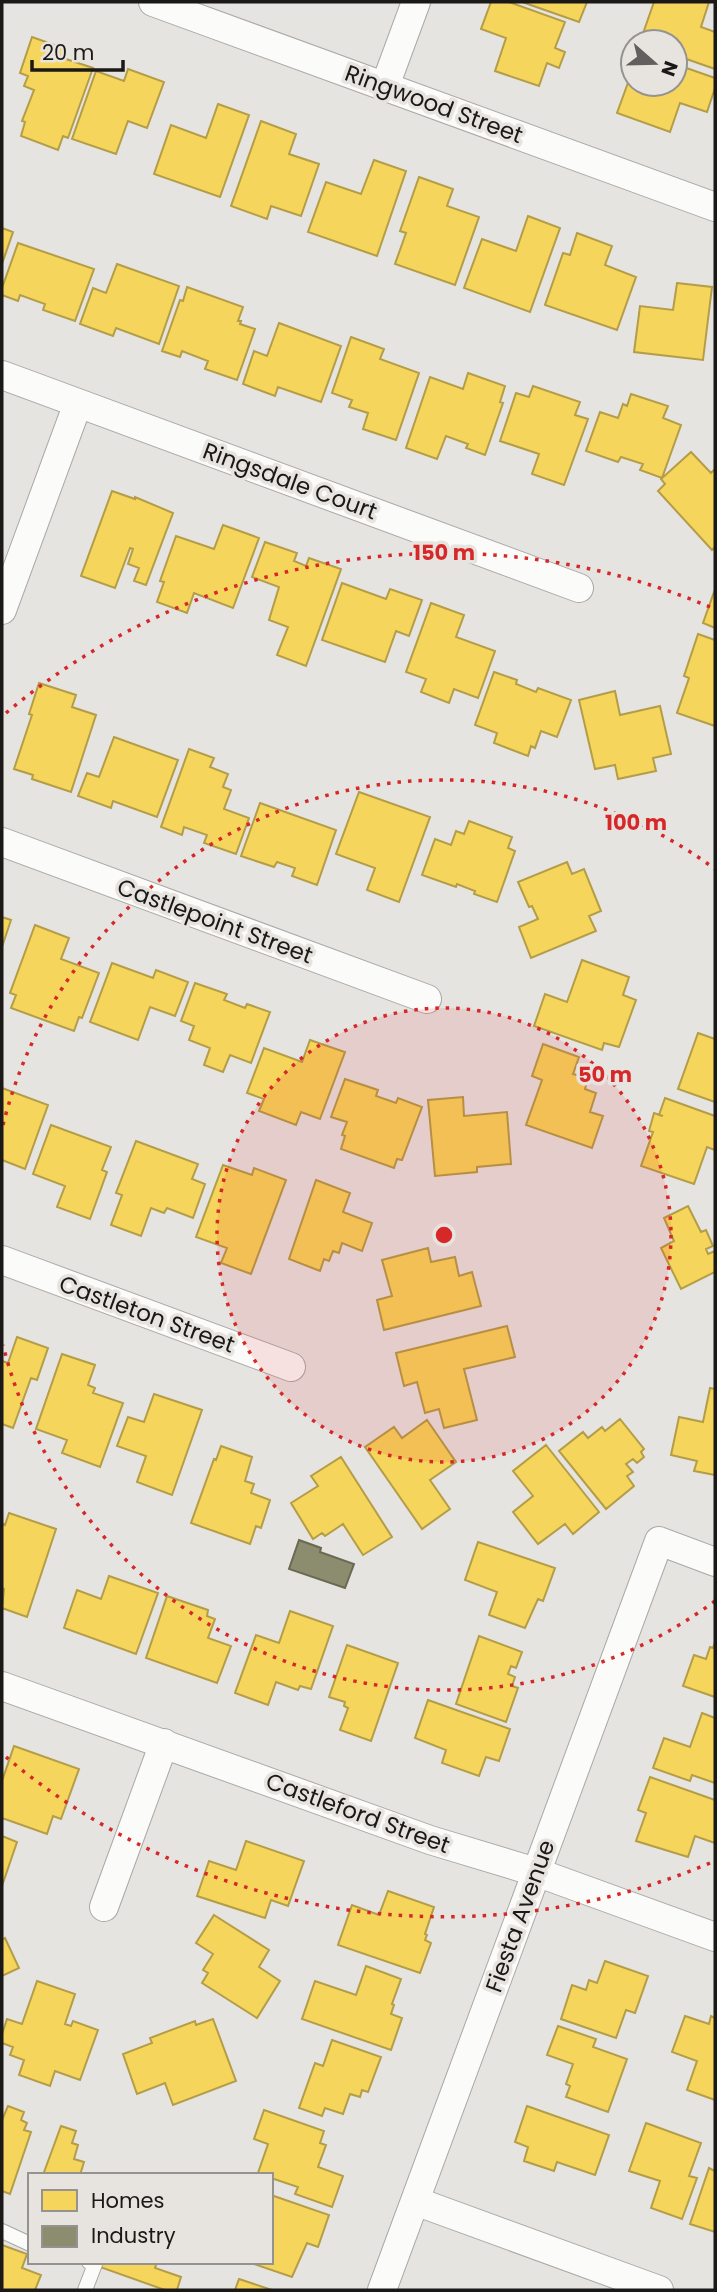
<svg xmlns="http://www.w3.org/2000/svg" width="717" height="2292" font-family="Poppins,sans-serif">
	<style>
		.homes { fill: #f6d55c; stroke: #b49d47; stroke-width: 2 }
		.industry { fill: #8c8c6e; stroke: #6a6a54; stroke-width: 2 }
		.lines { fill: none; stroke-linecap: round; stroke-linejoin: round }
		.service-casing { stroke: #aaa8a6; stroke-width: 16 }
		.minor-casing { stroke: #aaa8a6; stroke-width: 30 }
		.service { stroke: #fbfbfa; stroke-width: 14 }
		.minor { stroke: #fbfbfa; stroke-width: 28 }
		.ring { fill: none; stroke: #d62828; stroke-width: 3.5; stroke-dasharray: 3.5 7 }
		.labels { text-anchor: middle; stroke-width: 7; stroke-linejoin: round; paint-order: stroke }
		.street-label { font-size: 23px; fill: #1a1917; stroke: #e7e4e0 }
		.centre { fill: #d62828; stroke: #e7e4e0; stroke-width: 3.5 }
		.ring-label { font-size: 21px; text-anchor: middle; font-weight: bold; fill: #d62828; stroke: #e7e4e0; stroke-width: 7; stroke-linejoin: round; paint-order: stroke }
	</style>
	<rect width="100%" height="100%" fill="#e6e4e1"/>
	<path class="homes" d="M491,2H509L565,22L555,48L565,52L559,68L547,63L539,86L495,71L506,38L481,29Z
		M522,2H587L579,22Z
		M654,2H709L701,27L715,32V69L675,55V42H640Z
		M32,37L66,49L63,58L93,68L68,138L63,136L58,150L21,136L25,122L22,121L34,90L24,86L28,76L20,73Z
		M675,64L715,78V88L707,112L680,103L670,132L617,113L633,69V84H675Z
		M128,69L164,82L147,128L128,121L116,154L72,139L96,71L124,81Z
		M218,104L249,115L220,197L154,174L171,125L206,138Z
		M261,121L296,134L289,154L319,164L301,216L271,206L267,219L231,206Z
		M374,160L406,171L377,256L308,232L326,182L361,194Z
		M419,177L453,189L447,206L479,217L455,285L395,264L406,233L400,231Z
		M528,216L560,228L530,312L464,288L482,239L516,251Z
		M2,228L13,232L2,264Z
		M577,233L612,246L605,265L636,277L617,330L545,305L563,253L570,255Z
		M18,243L94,269L75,321L43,310L45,304L20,295L18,301L2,295V288Z
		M117,264L179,286L159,344L116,328L113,336L80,324L93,288L106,293Z
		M677,283L712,287L703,360L634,352L640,306L673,310Z
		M187,287L243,307L238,321H241L240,324L255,329L237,380L205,369L208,361L182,351L180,357L162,351L180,300L183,301Z
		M279,323L341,346L321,402L278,387L275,396L243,384L254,351L267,356Z
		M351,337L384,349L380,359L419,373L396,440L363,429L368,413L349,407L352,400L332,393Z
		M468,373L505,386L500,402L503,403L485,455L466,448L468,444L446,436L437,459L406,448L430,377L463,389Z
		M533,386L580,402L575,415L588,419L564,485L532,474L539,454L500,441L516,393L529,397Z
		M631,394L668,406L663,418L681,425L662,478L640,470L643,464L621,457L618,462L586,451L600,412L618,418L623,404L627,406Z
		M691,452L711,473L715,469V547L712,550L658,491L665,484L661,479Z
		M112,491L135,499V497L173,513L146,585L134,581L139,568L128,564L133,549L130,548L115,588L81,576Z
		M223,525L259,538L233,608L194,593L187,613L157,602L164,582L160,581L176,536L214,549Z
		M265,542L297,553L294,561L306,566L309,558L341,569L306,666L277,655L288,627L269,620L279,587L252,577Z
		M342,583L386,599L390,589L422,600L409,636L396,631L385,662L322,640Z
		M714,592L715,593V628L703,623Z
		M431,603L464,615L456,637L495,651L478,698L454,689L449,703L421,692L426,679L406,672Z
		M698,634L715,640V726L677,713L689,678L684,676Z
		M494,672L517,680L516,684L536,692L538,688L571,700L557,737L541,731L535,748L531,746L528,756L494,743L497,733L475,725Z
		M39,683L76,695L72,707L96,715L71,792L32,779L33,775L14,769L32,715L29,714Z
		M615,691L620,715L660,706L671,754L653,758L656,771L618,779L615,765L595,769L579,700Z
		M114,737L178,760L157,817L113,801L111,808L78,796L87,773L99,777Z
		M189,749L214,758L210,767L228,774L223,787L231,790L224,809L249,818L236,854L204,843L207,835L184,827L182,835L161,827Z
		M359,792L430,817L399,902L367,890L375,868L336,854Z
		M260,803L336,830L317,885L292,876L295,868L277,862L274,867L241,856Z
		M469,821L512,837L508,848L515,851L497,902L474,894L475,891L457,884L456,887L422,875L435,839L451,845L456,831L464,834Z
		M567,862L572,874L584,869L601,911L589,916L596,931L531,958L519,927L538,919L532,906L529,907L518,882Z
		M2,917L11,920L2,947Z
		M35,925L69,938L61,959L99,973L82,1018L79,1017L74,1031L11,1008L16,995L10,993Z
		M582,960L629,977L623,995L636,1000L619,1047L604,1043L602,1050L534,1026L545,994L567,1002Z
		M112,963L153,978L156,970L188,982L175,1016L150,1007L138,1040L90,1022Z
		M195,983L227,994L224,1000L245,1008L247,1004L270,1012L251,1063L230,1055L223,1072L204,1065L210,1048L189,1040L194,1026L181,1021Z
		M698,1033L715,1039V1102L678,1089Z
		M310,1040L345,1052L320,1119L301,1112L296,1125L259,1111L264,1099L247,1093L264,1048L302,1062Z
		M543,1044L579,1057L573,1074L588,1078L585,1089L596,1093L590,1112L603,1116L592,1148L526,1125L542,1080L532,1076Z
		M345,1079L378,1090L376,1096L396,1103L398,1098L422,1107L402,1160L397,1159L394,1168L341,1149L345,1136L342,1135L347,1122L331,1117Z
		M2,1088L48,1105L25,1169L2,1160Z
		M463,1097L464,1116L507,1112L511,1164L477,1167V1172L435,1176L428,1100Z
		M665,1098L715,1116V1150L707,1147L694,1184L641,1166L653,1132L649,1131L654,1113L663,1116L659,1115Z
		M51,1125L111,1147L102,1170L107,1172L90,1219L57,1207L65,1186L33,1174Z
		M136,1141L198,1164L192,1179L205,1184L193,1218L167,1208L164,1213L151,1208L141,1236L111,1225L122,1195L116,1193Z
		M223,1165L252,1175L254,1168L286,1180L251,1274L221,1263L227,1248L196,1237Z
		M316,1180L350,1193L343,1212L372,1223L362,1251L342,1243L339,1253L333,1251L329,1261L324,1259L320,1271L289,1259Z
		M688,1206L701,1232L706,1230L713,1246L706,1249L708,1254L715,1251V1272L681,1289L661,1248L674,1241L664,1218Z
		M428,1248L431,1262L455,1257L459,1276L472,1272L481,1306L384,1330L377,1300L392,1296L382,1260Z
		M507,1326L515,1357L464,1369L477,1420L444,1428L439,1409L425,1413L417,1382L404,1386L396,1353Z
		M17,1337L48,1348L37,1380L31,1378L13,1428L2,1424V1361L8,1363Z
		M62,1354L95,1365L88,1385L95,1388L93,1393L123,1403L100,1467L62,1453L67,1440L36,1429Z
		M710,1388L715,1389V1475L694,1471L697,1461L671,1455L679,1417L703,1422Z
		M154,1394L202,1410L172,1495L137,1482L146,1456L117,1446L128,1417L144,1422Z
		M620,1419L644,1449L641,1452L644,1457L637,1463L633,1459L626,1464L633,1472L627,1476L634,1486L606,1509L559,1451L583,1432L588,1438L602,1427L605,1431Z
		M427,1420L456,1462L430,1480L450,1509L422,1529L365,1447L394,1427L402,1438Z
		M546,1445L599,1512L573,1534L565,1524L538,1544L513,1512L533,1496L513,1471Z
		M221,1446L252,1457L245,1481L254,1484L251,1493L270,1500L261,1528L256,1526L250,1544L191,1523L214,1459L216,1460Z
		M341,1457L392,1537L363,1555L343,1524L325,1536L322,1533L313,1539L291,1503L318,1486L311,1476Z
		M9,1513L56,1529L27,1617L2,1608L4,1589L2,1588V1527L3,1524L5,1525Z
		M478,1542L555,1568L543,1601L538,1599L525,1628L489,1615L497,1592L465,1580Z
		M109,1576L158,1593L136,1654L64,1628L77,1590L101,1599Z
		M167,1596L208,1610L207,1616L215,1619L208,1638L231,1646L217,1683L146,1658Z
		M290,1611L333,1626L311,1689L300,1686L298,1690L276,1682L268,1705L235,1693L256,1635L279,1643Z
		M479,1636L522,1652L516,1668L511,1666L508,1674L515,1677L512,1686L518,1688L506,1722L456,1704Z
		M715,1642V1697L683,1686L694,1655L706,1659L710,1647L713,1648Z
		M347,1645L398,1663L371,1741L340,1730L348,1708L344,1706L345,1702L329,1697Z
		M428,1700L510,1729L499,1761L486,1757L479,1776L442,1763L446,1750L415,1738Z
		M702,1713L715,1718V1783L692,1775L690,1781L653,1768L664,1738L690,1747Z
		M14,1746L79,1769L61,1819L53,1816L47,1834L2,1818V1781Z
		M650,1777L715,1800V1843L695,1836L688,1857L636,1841L646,1813L638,1810Z
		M2,1836L17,1842L2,1886Z
		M246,1841L304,1861L288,1906L271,1900L265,1918L197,1896L209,1861L236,1870Z
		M388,1891L434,1907L425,1934L427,1935L425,1940L431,1943L420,1973L338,1945L352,1905L379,1915Z
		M214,1915L269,1950L259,1967L280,1981L257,2018L202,1983L208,1973L203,1970L213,1954L196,1943Z
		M5,1938L19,1968L2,1976V1940Z
		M605,1961L648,1976L635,2013L626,2010L616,2038L561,2019L572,1985L586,1990L589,1980L597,1983Z
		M366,1966L401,1979L392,2004L394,2005L391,2014L402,2018L391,2050L302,2019L315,1981L356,1995Z
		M37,1981L75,1994L65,2024L71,2026L73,2021L98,2030L80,2080L55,2071L50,2086L19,2075L24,2060L10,2055L13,2047L2,2043V2034L7,2019L22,2024Z
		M685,2016L709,2024L711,2016L715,2018V2100L687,2090L697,2061L672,2052Z
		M213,2019L236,2081L173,2105L165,2083L137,2094L123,2054L152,2043L150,2038L195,2021L196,2025Z
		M558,2026L596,2039L593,2047L627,2059L608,2112L566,2097L570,2086L566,2084L573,2064L547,2055Z
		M332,2040L381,2057L368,2092L362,2090L360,2097L350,2094L343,2114L325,2108L322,2116L299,2108L315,2063L323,2066Z
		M8,2106L24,2112L21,2120L27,2123L24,2130L31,2132L10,2194L2,2191V2120Z
		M527,2106L609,2135L595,2175L557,2162L554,2171L524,2161L528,2147L515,2142Z
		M264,2110L324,2131L320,2143L326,2145L318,2167L343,2176L332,2207L295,2194L298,2187L271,2178V2175L258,2173L268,2144L254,2139Z
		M646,2123L701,2143L689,2176L697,2178L682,2219L651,2208L660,2181L629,2171Z
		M61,2126L76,2131L72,2143L78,2145L74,2159L84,2162L80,2175H43Z
		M709,2168L715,2171V2232L690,2224Z
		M271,2195L329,2215L318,2247L307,2243L292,2277L251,2263L271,2262Z
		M2,2245L27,2254L22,2268L41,2275L35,2290H2Z
		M102,2262H157L155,2268L181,2277L177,2290H165L100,2267Z
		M239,2279L272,2290H235Z"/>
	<path class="industry" d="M299,1540L321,1548L320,1552L354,1564L345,1588L289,1569Z"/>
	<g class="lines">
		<defs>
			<path id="service" d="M2,2231L30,2244
				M85,2290L95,2264L89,2262"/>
			<path id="minor" d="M153,2L715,207
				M385,86L416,2
				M2,375L579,588
				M2,610L78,403
				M2,842L427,999
				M2,1260L291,1367
				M2,1686L430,1840L536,1872L715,1937
				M104,1907L164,1743
				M415,2201L659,2290
				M382,2290L659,1541L715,1562"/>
		</defs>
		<use href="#service" class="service-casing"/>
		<use href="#minor" class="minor-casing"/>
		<use href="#service" class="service"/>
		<use href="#minor" class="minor"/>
	</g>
	<circle cx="444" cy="1235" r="227" fill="#d62828" fill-opacity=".12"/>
	<g class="ring">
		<circle cx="444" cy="1235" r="227"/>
		<path d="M715 1601A455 455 0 0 1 3 1345M3 1125A455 455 0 0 1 715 869"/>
		<path d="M710 1863A682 682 0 0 1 6 1757M6 713A682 682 0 0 1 710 607"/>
	</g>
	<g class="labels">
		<g class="street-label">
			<text transform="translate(434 104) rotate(20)" y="8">Ringwood Street</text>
			<text transform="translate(290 481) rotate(20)" y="8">Ringsdale Court</text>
			<text transform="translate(215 921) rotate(20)" y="8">Castlepoint Street</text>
			<text transform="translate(147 1314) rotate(20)" y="8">Castleton Street</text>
			<text transform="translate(358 1813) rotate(20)" y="8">Castleford Street</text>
			<text transform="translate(520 1916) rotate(-70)" y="8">Fiesta Avenue</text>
		</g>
	</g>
	<circle cx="444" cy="1235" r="10" class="centre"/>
	<g class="ring-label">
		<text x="444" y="560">150 m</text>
		<text x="636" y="830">100 m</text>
		<text x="605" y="1082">50 m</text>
	</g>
	<rect width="717" height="2292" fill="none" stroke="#1a1917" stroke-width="7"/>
	<rect x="28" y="2173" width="245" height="91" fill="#e7e4e0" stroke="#959390" stroke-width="2"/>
	<rect x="42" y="2190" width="35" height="21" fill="#f6d55c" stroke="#959390" stroke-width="2"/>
	<text x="91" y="2208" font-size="21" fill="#1a1917">Homes</text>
	<rect x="42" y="2226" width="35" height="21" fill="#8c8c6e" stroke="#959390" stroke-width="2"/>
	<text x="91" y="2243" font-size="21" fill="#1a1917">Industry</text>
	<g transform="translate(654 63) rotate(110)"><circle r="33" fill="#e7e4e0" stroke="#959390" stroke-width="2"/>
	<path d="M0-5L12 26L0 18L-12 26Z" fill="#61605e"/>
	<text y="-10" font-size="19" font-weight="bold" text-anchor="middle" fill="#1a1917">N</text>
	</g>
	<path d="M32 60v10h91v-10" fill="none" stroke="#1a1917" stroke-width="3.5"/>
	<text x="42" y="60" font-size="21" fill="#1a1917" stroke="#e7e4e0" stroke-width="5" paint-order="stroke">20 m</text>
</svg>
